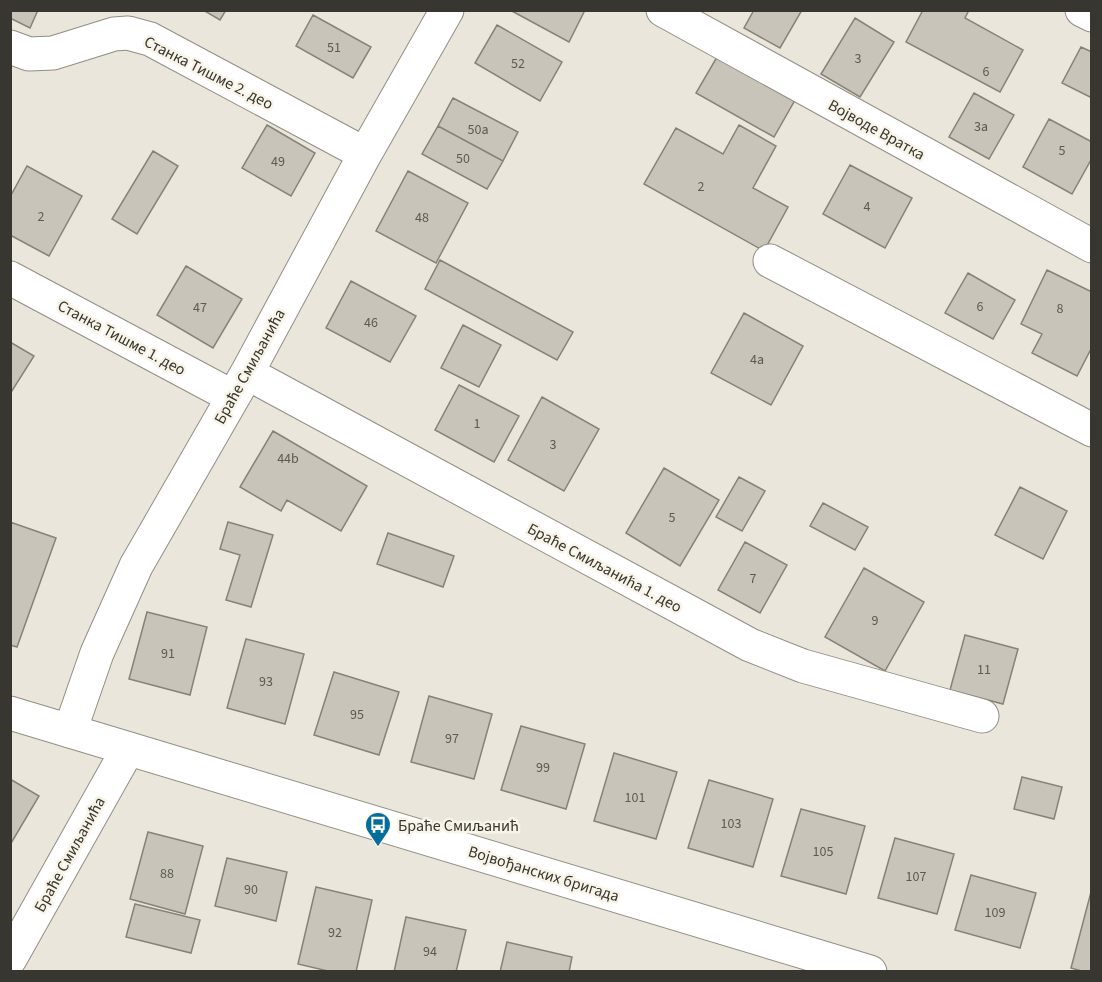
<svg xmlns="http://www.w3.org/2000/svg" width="1102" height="982" font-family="'Source Sans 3',sans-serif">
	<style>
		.building { fill: #c8c4b9; stroke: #868278; stroke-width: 1.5 }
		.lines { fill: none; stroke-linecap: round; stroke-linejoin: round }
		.street-casing { stroke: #928e84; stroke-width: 35 }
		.secondary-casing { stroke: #928e84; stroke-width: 35 }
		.street { stroke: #fff; stroke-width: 33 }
		.secondary { stroke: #fff; stroke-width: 33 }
		.labels { text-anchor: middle; stroke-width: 5; stroke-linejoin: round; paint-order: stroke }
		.number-label { font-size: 14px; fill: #5b5a53 }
		.street-label { font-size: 16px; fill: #373631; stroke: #f8f4e8 }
		.poi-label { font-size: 16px; fill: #373631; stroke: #f8f4e8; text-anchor: start }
	</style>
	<rect width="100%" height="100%" fill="#eae6db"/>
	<path class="building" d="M10,10H38L30,28L10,18Z
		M203,10H226L220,20Z
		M510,10H585L569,42Z
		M754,10H802L780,48L744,28Z
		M923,10H969L965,18L1023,50L1000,92L906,42Z
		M313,15L371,47L353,78L296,46Z
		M855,18L894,42L860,97L821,74Z
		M497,25L562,62L540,101L475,63Z
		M1081,47L1092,52V98L1062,83Z
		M717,57L795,100L774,137L696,93Z
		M974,93L1014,115L989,159L949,137Z
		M453,98L518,132L503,161L438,126Z
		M1049,119L1092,142V158L1072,194L1023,167Z
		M267,125L315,153L291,196L242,168Z
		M739,125L776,146L753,188L788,207L764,251L644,184L676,128L723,154Z
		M438,126L503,161L487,189L422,154Z
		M153,151L178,166L137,234L112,219Z
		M850,165L912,198L885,248L823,214Z
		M27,166L82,196L49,256L10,235V197Z
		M408,171L468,203L436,263L376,231Z
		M440,260L573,332L557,360L425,289Z
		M186,266L242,299L213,348L157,315Z
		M1047,270L1092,292V347L1077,376L1032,353L1042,334L1021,324Z
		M968,273L1015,300L993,339L945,313Z
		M351,281L416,316L390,362L326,328Z
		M744,313L803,346L771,405L711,373Z
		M463,325L501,345L479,387L441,368Z
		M10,342L34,356L10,394Z
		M459,385L519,416L494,462L435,430Z
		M542,397L599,429L564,491L508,460Z
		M273,431L367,486L341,531L287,500L281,511L240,487Z
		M664,468L719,500L680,566L626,533Z
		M739,477L765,491L742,531L716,517Z
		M1020,487L1067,511L1043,559L995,535Z
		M823,503L868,527L855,550L810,526Z
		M10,522L56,538L17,647L10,645Z
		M228,522L273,535L251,607L226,600L240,555L220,549Z
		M388,533L454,556L443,587L377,564Z
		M745,542L787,565L760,613L718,590Z
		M864,568L924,602L885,671L825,637Z
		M147,612L207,627L190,695L129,679Z
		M965,635L1018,649L1003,704L950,690Z
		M246,639L304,654L285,724L227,708Z
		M334,672L399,692L379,755L314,735Z
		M429,696L492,714L474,779L411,762Z
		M521,726L585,744L566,809L501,790Z
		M614,753L677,772L656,839L594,821Z
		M1022,777L1062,787L1054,819L1014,809Z
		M10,779L39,796L10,845Z
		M709,780L773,799L753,867L688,848Z
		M801,809L865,826L846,894L781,876Z
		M148,832L203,846L185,914L130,899Z
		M895,838L954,854L937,914L878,898Z
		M227,858L287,872L276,921L215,906Z
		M971,875L1036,893L1020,948L955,930Z
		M316,887L372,900L356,972H332L298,964Z
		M1091,892L1092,972H1085L1071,968Z
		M135,904L200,920L191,953L126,937Z
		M406,917L466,930L456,972H394Z
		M507,942L572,957L569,972H500Z"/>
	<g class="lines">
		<defs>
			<path id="street" d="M663,10L1092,246
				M1082,10L1092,15
				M10,47L29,54L53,53L114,34L128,33L150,39L365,154
				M770,261L1092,430
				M10,278L233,397
				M247,373L750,645L803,666L982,716
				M70,731L97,653L136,566L247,373L365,154L447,10
				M10,959L128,749"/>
			<path id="secondary" d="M10,713L870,972"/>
		</defs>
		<use href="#street" class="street-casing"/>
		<use href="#secondary" class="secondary-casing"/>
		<use href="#street" class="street"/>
		<use href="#secondary" class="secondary"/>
	</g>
	<defs>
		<symbol id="bus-pin" viewBox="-11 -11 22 30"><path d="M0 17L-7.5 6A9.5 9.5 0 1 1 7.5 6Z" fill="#046d9a" stroke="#f8f4e8"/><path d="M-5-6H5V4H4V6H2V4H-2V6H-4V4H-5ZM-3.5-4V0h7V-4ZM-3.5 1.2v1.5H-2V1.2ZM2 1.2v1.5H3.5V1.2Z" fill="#fff"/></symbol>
	</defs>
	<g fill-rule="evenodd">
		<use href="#bus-pin" x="363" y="810" width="30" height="40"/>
	</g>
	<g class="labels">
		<g class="number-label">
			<text x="334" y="52">51</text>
			<text x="858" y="63">3</text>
			<text x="518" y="68">52</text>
			<text x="986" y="76">6</text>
			<text x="981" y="131">3a</text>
			<text x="478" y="134">50a</text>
			<text x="1062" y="155">5</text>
			<text x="463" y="163">50</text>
			<text x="278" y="166">49</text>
			<text x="701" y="191">2</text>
			<text x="867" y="211">4</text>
			<text x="41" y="221">2</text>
			<text x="422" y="222">48</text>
			<text x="980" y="311">6</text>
			<text x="200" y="312">47</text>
			<text x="1060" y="313">8</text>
			<text x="371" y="327">46</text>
			<text x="757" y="364">4a</text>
			<text x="477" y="428">1</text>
			<text x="553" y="449">3</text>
			<text x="288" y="463">44b</text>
			<text x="672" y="522">5</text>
			<text x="753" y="583">7</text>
			<text x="875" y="625">9</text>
			<text x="168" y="658">91</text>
			<text x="984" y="674">11</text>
			<text x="266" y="686">93</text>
			<text x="357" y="719">95</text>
			<text x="452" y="743">97</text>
			<text x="543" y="772">99</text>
			<text x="635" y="802">101</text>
			<text x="731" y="828">103</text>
			<text x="823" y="856">105</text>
			<text x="167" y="878">88</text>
			<text x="916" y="881">107</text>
			<text x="251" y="894">90</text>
			<text x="995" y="917">109</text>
			<text x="335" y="937">92</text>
			<text x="430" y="956">94</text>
		</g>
		<g class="street-label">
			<text transform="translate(209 72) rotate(27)" y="6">Станка Тишме 2. део</text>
			<text transform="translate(877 129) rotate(29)" y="6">Војводе Вратка</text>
			<text transform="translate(122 337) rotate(28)" y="6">Станка Тишме 1. део</text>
			<text transform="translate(249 366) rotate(-61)" y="6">Браће Смиљанића</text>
			<text transform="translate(605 567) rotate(28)" y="6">Браће Смиљанића 1. део</text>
			<text transform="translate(69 854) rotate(-61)" y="6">Браће Смиљанића</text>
			<text transform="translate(544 873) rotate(17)" y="6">Војвођанских бригада</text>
		</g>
		<g class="poi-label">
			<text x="398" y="831">Браће Смиљанић</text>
		</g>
	</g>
	<rect width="1102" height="982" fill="none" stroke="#373631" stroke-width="24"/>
</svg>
